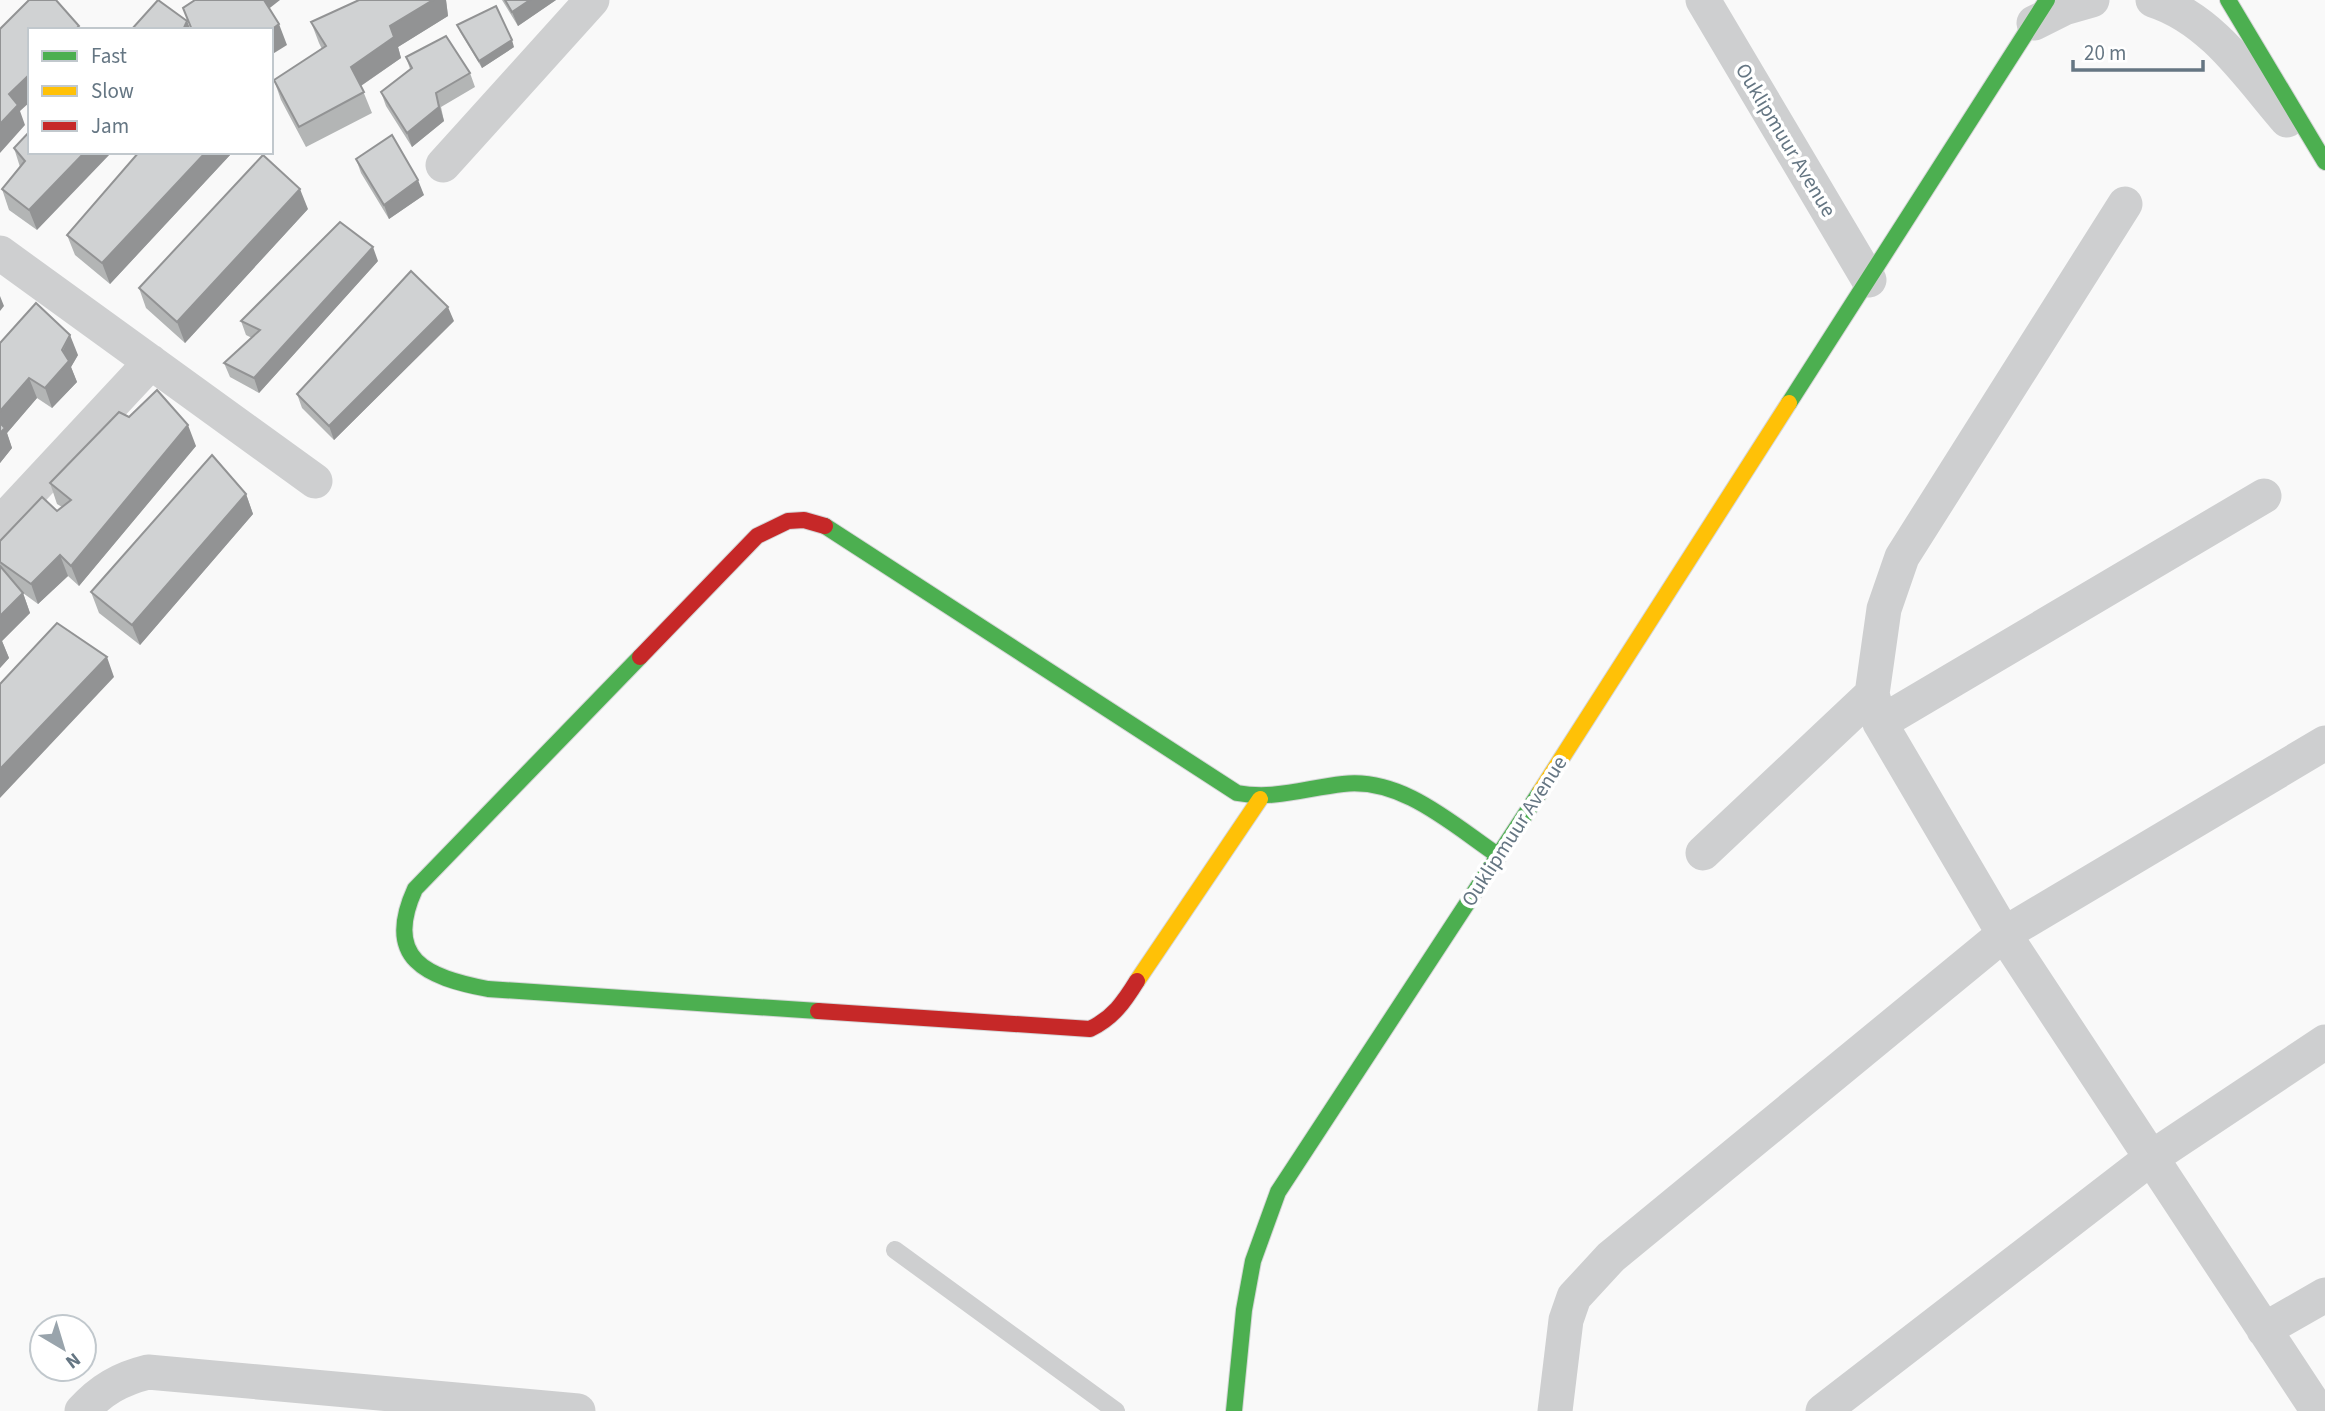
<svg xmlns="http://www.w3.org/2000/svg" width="2325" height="1411" font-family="'Source Sans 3',sans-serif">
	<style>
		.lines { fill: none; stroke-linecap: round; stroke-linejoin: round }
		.fast-casing { stroke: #d5d6d7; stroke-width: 18 }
		.slow-casing { stroke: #d5d6d7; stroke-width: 18 }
		.jam-casing { stroke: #d5d6d7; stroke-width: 18 }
		.lane { stroke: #cecfd0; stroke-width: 18 }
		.street { stroke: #cecfd0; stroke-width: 35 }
		.fast { stroke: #4caf50; stroke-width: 16 }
		.slow { stroke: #ffc107; stroke-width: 16 }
		.jam { stroke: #c62828; stroke-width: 16 }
		.wall { fill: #b3b5b5 }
		.shaded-wall { fill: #929394 }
		.building { fill: #d0d2d3; stroke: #929394; stroke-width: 2 }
		.labels { text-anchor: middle; stroke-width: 7; stroke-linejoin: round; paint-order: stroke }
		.street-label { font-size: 21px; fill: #657683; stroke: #fff }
	</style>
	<rect width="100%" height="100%" fill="#f9f9f9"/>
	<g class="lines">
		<defs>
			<path id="fast" d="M2228,0L2325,162
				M1789,403L2047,0
				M825,526L1237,793C1275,800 1306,788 1343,784C1402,777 1453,825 1499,856
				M640,657L415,889C383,959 426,977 488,989L818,1011
				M1234,1411L1244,1310L1253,1261L1278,1192L1540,792"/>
			<path id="slow" d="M1540,792L1789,403
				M1137,981L1260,799"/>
			<path id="jam" d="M640,657L757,536L788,521L804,520L825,526
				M818,1011L1090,1029C1113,1018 1124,1002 1137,981"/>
		</defs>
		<use href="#fast" class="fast-casing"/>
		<use href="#slow" class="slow-casing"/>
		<use href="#jam" class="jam-casing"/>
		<path class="lane" d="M895,1250L1116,1411"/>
		<path class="street" d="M1703,0L1869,280
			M2153,0C2212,19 2248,75 2287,120
			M2034,23L2064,8L2092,0
			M443,165L592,0
			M2125,204L1902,557L1884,609L1872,694L1880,723L2004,934L2318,1411
			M0,253L315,481
			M0,524L151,362
			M1880,723L2264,496
			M1703,853L1872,694
			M2264,1330L2325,1295
			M82,1411C101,1390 120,1379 148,1372L578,1411
			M1555,1411L1566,1320L1574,1297L1611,1257L2004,934L2325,743
			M1823,1411L2151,1158L2325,1042"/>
		<use href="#fast" class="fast"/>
		<use href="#slow" class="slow"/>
		<use href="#jam" class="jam"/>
	</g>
	<path class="wall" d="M360,0H446L448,16L398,47L401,58L361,86L372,113L306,147L281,100L274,80L322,49L319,43L311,22Z
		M502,0H556L518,26Z
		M457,25L514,47L482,68L460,32Z
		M406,57L470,73L475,87L441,107L444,121L412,147L386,106L381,92L410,69Z
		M30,131L37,230L9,210L2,189L20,167L14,148Z
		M231,154L110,284L75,255L67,235Z
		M356,159L424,195L389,219L361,173Z
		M308,209L185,343L146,308L139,288Z
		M378,261L259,393L230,377L224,363L252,338L246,335L241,321Z
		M454,321L334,440L302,408L297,394Z
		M0,343L78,355L71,367L77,382L52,408L37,398L7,433L12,448L0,463Z
		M129,417L196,446L79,586L68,576L38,604L23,593L30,613L2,641L9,658L0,668V541L57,511L62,507L57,504L50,483Z
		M246,494L253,514L140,645L99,613L91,592Z"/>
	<path class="shaded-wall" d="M262,0H280L266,11Z
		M433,0H446L448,16L398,47L401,58L359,87L351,67L390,26Z
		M530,0H556L518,26L512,12Z
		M187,21L190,28L189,30H183Z
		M279,24L287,45L271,55V30Z
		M512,40L514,47L482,68L479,61Z
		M30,74V102L20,111L25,125L0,153V124L9,94Z
		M436,93L444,121L412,147L407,133Z
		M85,152H112L37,230L29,210Z
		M206,152H230L231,154L110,284L102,263Z
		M418,180L424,195L389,219L384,205Z
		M300,189L308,209L185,343L177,322Z
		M373,247L378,261L259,393L254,378Z
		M0,296L4,306L0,311Z
		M448,307L454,321L334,440L329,426Z
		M70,335L78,355L71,367L77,382L52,408L45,388Z
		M29,378L37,398L7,433L12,448L0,463V411Z
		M188,425L196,446L79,586L71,566Z
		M246,494L253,514L140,645L132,625Z
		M60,555L68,576L38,604L31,584Z
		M23,593L30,613L2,641L9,658L0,668V616Z
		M107,657L114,677L0,798V769Z"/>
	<path class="building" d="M29,0H56L79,26L75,30H30V74L9,94L18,105L0,124V29Z
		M158,0L187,21L183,30H131Z
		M195,0H264L279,24L271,30H192L183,8Z
		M359,0H433L390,26L394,37L351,67L364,92L299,127L274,80L326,46L311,22Z
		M505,0H530L512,12Z
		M496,6L512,40L479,61L457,25Z
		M446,36L470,73L436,93L439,107L407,133L381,92L412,68L406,57Z
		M30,131V152H85L29,210L2,189L25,161L14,148Z
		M392,135L418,180L384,205L356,159Z
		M139,152H206L102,263L67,235Z
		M263,155L300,189L177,322L139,288Z
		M340,222L373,247L254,378L224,363L260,330L241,321Z
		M411,271L448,307L329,426L297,394Z
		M36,303L70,335L62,350L69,361L45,388L29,378L0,411V343Z
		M157,390L188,425L71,566L60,555L31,584L0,562V541L42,497L57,511L71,500L50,483L119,412L129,417Z
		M0,423L5,428L0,433Z
		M212,455L246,494L132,625L91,592Z
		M0,566L23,593L0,616Z
		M57,623L107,657L0,769V684Z"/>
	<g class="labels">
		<g class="street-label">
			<text transform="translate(1786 140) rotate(59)" y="7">Ouklipmuur Avenue</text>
			<text transform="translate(1514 831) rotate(-57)" y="7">Ouklipmuur Avenue</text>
		</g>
	</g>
	<rect x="28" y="28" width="245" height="126" fill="#ffffff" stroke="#c1c8cd" stroke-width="2"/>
	<rect x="42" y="51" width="35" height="10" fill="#4caf50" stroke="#c1c8cd" stroke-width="2"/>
	<text x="91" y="63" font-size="21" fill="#657683">Fast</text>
	<rect x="42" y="86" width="35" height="10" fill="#ffc107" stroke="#c1c8cd" stroke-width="2"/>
	<text x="91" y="98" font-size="21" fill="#657683">Slow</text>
	<rect x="42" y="121" width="35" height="10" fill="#c62828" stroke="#c1c8cd" stroke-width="2"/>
	<text x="91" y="133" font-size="21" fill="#657683">Jam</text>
	<g transform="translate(63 1348) rotate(142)"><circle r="33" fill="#ffffff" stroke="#c1c8cd" stroke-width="2"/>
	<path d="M0-5L12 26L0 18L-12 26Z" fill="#99a4ac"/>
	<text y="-10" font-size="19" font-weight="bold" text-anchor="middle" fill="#657683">N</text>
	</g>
	<path d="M2073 60v10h130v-10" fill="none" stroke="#657683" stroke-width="3.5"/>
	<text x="2084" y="60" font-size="21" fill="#657683" stroke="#ffffff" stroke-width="5" paint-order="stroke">20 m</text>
</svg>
